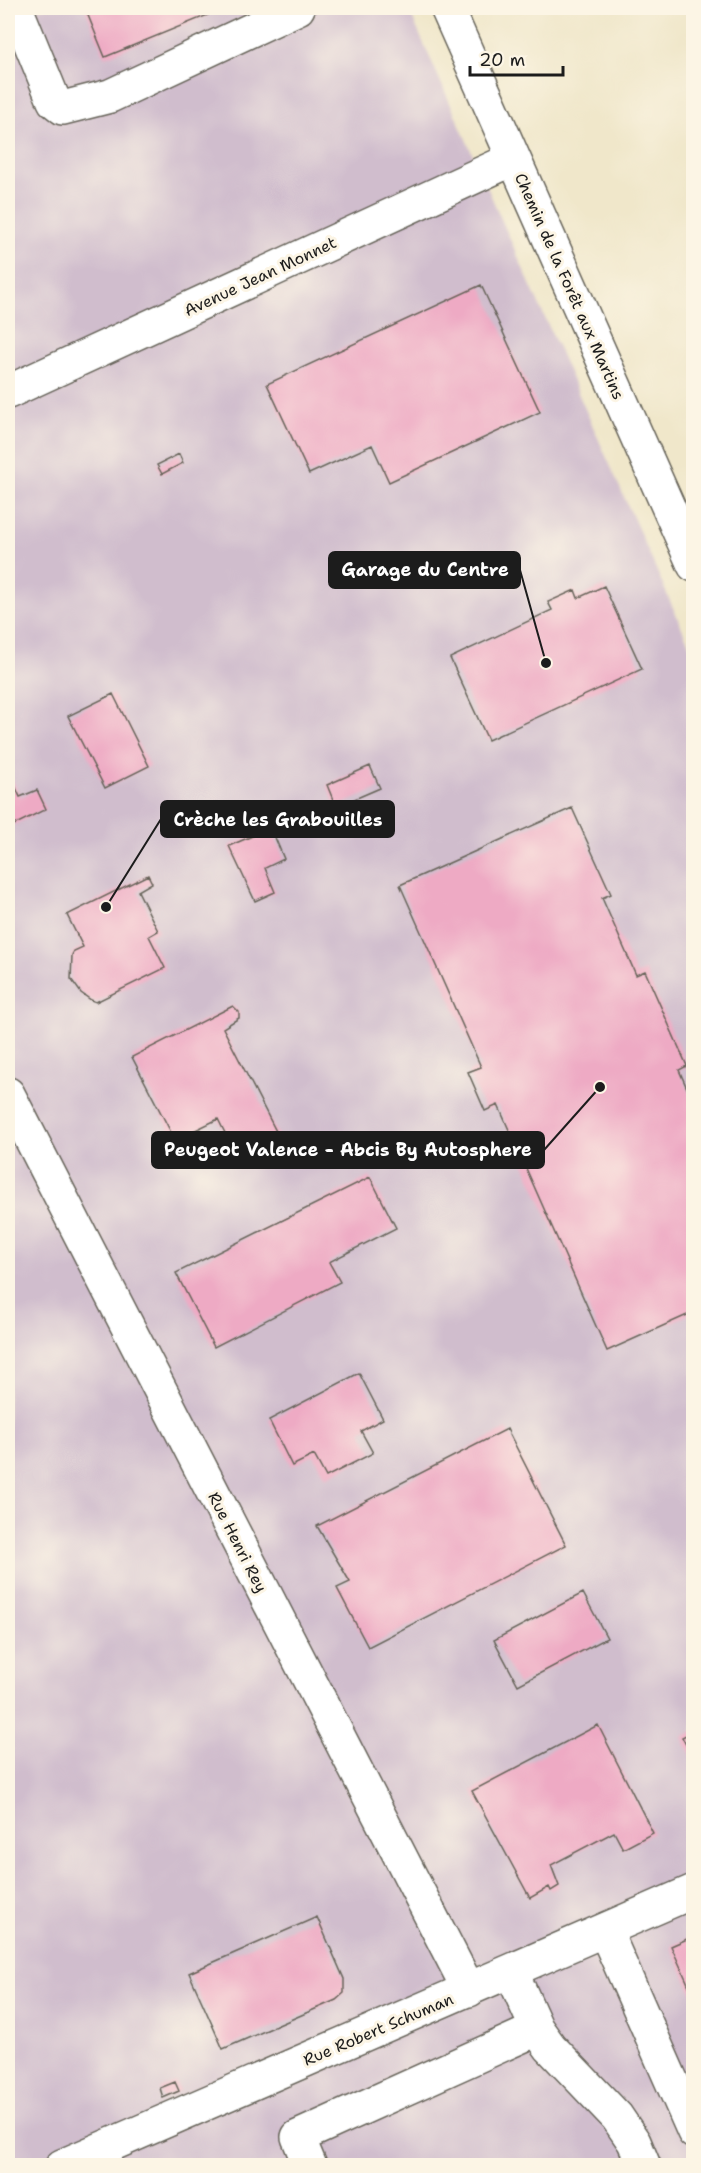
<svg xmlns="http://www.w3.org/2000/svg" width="701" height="2173" font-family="'Shantell Sans',sans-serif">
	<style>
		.industrial { fill: #d0bdcd }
		.building { fill: #eeaac4 }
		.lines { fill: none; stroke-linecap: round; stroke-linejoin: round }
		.minor-casing { stroke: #666359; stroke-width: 36 }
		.minor { stroke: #fff; stroke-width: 33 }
		.labels { text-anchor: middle; stroke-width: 6; stroke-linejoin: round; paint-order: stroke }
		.street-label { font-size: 16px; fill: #1c1c1c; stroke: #fcf5e5 }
		.leader { fill: none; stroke: #1c1c1c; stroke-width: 2 }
		.callout-dot { fill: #1c1c1c; stroke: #fcf5e5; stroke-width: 2 }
		.callout { fill: #1c1c1c; stroke: #1c1c1c; stroke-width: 2 }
		.callout-label { font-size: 18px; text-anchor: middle; font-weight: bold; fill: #fff }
	</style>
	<rect width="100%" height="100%" fill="#fcf5e5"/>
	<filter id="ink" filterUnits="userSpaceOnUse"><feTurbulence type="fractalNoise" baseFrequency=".0167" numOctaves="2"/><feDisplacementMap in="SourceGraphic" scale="12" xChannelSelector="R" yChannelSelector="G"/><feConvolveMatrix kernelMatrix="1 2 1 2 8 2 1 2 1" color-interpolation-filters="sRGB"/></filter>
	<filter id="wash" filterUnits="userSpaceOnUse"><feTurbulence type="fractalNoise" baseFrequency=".008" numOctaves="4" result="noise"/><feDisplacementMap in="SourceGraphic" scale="24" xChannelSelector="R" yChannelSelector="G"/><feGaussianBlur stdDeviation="1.35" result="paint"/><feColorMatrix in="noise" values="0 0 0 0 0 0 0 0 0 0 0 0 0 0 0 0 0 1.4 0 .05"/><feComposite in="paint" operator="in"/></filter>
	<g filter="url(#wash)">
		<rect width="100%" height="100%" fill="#f0e7ca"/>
		<path class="industrial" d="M8,8H408L693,653V2165L8,2166Z"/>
		<g id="blocks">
			<path class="building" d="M85,8H204L208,15L105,57Z
				M481,285L540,412L389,482L372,445L309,474L267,384Z
				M179,454L183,463L162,474L157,465Z
				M604,586L642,669L488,740L450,658L552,610L548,602L575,590L578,598Z
				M113,694L149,766L105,788L68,716Z
				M370,766L380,788L336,807L327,785Z
				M8,770L20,797L37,790L46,809L14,825L8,813Z
				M572,808L611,894L602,898L636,975L645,971L687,1066L679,1070L694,1104V1312L607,1351L498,1105L485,1111L468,1072L481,1067L400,885Z
				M271,828L284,859L265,868L275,892L255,901L229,846Z
				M148,875L152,883L138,891L158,931L149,936L165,968L96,1002L91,1000L81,993L71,979L72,955L74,951L83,947L67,915Z
				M233,1006L239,1012V1018L223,1028L284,1147L260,1160L254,1150L238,1159L218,1119L175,1140L132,1057Z
				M370,1177L396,1228L329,1262L340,1282L214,1347L176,1273Z
				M359,1373L383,1419L361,1431L373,1453L326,1477L314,1455L292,1466L269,1420Z
				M507,1429L566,1545L368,1647L337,1588L350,1582L317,1526Z
				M583,1593L607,1638L518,1685L494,1640Z
				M598,1725L653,1833L623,1849L614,1832L551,1865L559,1886L551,1891L549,1887L530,1898L472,1791Z
				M694,1731V1760L682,1737Z
				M317,1917L344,1979V1993L336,2000L223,2049L189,1973Z
				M694,1936V1997L671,1946Z
				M175,2082L179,2091L163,2098L160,2088Z"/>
		</g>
	</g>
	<g filter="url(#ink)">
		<use href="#blocks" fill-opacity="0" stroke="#666359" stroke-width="1.5"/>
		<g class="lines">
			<defs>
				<path id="minor" d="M16,8L54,101L63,108L110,96L298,8
					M447,8L694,565
					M8,392L513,159
					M8,1094L469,1990
					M605,1930L694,2132
					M511,1971L537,2029L550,2047L617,2117L634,2142L644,2166
					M62,2166L694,1891
					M310,2166L298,2137L537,2029"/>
			</defs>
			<use href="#minor" class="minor-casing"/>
			<use href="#minor" class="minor"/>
		</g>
	</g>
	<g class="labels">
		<g class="street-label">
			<text transform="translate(260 276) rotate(-25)" y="6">Avenue Jean Monnet</text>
			<text transform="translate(570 286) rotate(66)" y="6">Chemin de la Forêt aux Martins</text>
			<text transform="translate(238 1542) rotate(63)" y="6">Rue Henri Rey</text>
			<text transform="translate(378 2029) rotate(-23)" y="6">Rue Robert Schuman</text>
		</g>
	</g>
	<path class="leader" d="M546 663L520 570M106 907L161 819M600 1087L544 1150"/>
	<g class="callout-dot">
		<circle cx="546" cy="663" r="6"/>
		<circle cx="106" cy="907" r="6"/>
		<circle cx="600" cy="1087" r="6"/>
	</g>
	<g class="callout">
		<rect x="329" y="552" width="191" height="36" rx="6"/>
		<rect x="161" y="801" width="233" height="36" rx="6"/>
		<rect x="152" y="1132" width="392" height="36" rx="6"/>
	</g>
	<g class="callout-label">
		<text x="425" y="576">Garage du Centre</text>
		<text x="278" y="826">Crèche les Grabouilles</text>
		<text x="348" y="1156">Peugeot Valence - Abcis By Autosphere</text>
	</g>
	<rect width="701" height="2173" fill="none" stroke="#fcf5e5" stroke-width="30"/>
	<path d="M470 66v9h93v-9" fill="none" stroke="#1c1c1c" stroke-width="3"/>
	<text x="479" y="66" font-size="18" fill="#1c1c1c" stroke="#fcf5e5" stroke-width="4.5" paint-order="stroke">20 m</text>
</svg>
